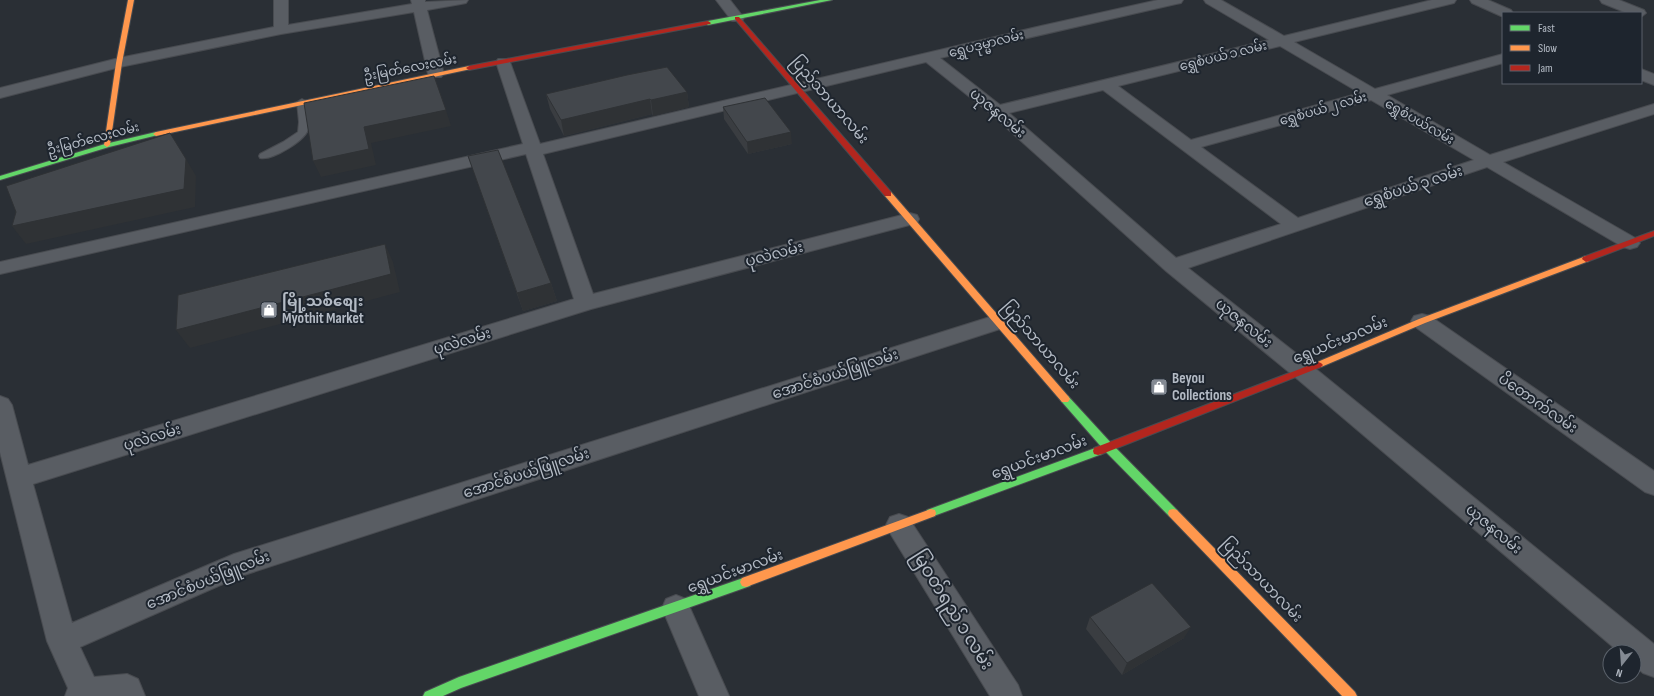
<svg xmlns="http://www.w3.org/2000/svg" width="1654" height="696" font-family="'Sofia Sans Condensed','Noto Sans Myanmar',sans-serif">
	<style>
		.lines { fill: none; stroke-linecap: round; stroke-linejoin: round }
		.lane-casing { stroke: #484b50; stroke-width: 2 }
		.street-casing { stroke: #484b50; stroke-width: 2 }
		.fast-casing { stroke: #484b50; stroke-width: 2 }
		.slow-casing { stroke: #484b50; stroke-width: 2 }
		.jam-casing { stroke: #484b50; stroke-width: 2 }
		.lane { fill: #595d63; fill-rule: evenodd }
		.street { fill: #595d63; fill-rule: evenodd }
		.fast { fill: #63d668; fill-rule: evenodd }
		.slow { fill: #ff974d; fill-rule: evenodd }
		.jam { fill: #b3261e; fill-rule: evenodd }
		.wall { fill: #3a3d41 }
		.shaded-wall { fill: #2f3235 }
		.building { fill: #43474c; stroke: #2f3235 }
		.labels { text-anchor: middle; stroke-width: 4; stroke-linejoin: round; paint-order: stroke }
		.far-street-label { font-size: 13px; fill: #b4bbc5; stroke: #1e252e }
		.street-label { font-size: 15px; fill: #b4bbc5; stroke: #1e252e }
		.poi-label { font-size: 15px; font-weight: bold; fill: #b4bbc5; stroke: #1e252e; text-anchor: start }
		.near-street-label { font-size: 18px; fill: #b4bbc5; stroke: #1e252e }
	</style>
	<rect width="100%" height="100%" fill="#2a2f35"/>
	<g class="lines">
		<defs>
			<path id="lane" d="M302,99L307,102C308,110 310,119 309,127C307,140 272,161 260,158L259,156L260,154L283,142L298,132L299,122L297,102Z"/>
			<path id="street" d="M274,0H288V25L412,4L411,0H425V2L468,0L466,3L461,4L427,10L444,74L441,77H431L428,74L414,12L281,34L120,67L0,98V88L119,58L274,27Z
				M716,0H730L744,18L742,21H732Z
				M1158,0H1183L1181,3L1176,4L940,58L1000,105L1269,40L1206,3L1204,0H1221L1284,36L1432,0H1456L1454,3L1294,42L1375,89L1503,54V63L1387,95L1490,155L1654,104V114L1503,162L1637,239L1640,243L1637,247L1630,249L1623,247L1487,167L1188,268L1311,365L1654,644V677L1643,673L1634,665V652H1619L1295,377L1166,271L991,114L926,62L543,154L593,294L910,213L917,215L919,219L917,223L591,309L33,484L72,623L234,554L990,317L998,315L1006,317L1009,322L1006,327L241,576L80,647L94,677L127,674L138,679L145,696H65L68,688L47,641L0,452V396L8,399L12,405L28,465L574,299L526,154L0,274V262L523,144L496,62L498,59H508L510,62L540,144L1041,26ZM1280,46L1360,93L1191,140L1118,86ZM1103,90L1281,224L1176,258L1009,113ZM1371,100L1474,160L1298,218L1201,147Z
				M1470,0H1488L1511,10L1513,13H1503V16H1501L1472,3Z
				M1600,0H1619L1644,10L1646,13L1641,17V13H1627L1602,3Z
				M1641,69L1654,74V85L1641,80Z
				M1422,314L1430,316L1654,471V495L1645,492L1414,326L1411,321L1414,316Z
				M899,514L908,517L1018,685L1022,696H990L890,533L886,525L890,517Z
				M676,595L686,599L729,696H699L662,608L666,599Z"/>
			<path id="fast" d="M820,0H832L708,25L705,23L708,21Z
				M156,132L158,133V135L109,147L0,180V176L105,144Z
				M1065,395L1068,396L1112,444L1177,510L1178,513L1177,516L1173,517L1169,516L1104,450L1062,402L1060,399L1062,396Z
				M1098,447L1102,448L1103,451L1102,454L931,517L927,516L926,513L927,510Z
				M746,577L750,578L752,582L750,586L461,688L443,696H423L425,692L459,677Z"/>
			<path id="slow" d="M128,0H134L122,63L110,145L107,147L104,145L116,63Z
				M469,66L471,67V69L156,136L153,134L156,132Z
				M885,192H891L1068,396L1070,399L1068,402H1062L885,196Z
				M1586,256L1590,259L1589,261L1425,323L1321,367H1315L1313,365L1315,363L1419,319Z
				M931,509L935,510L936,513L935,516L746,587L742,586L740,582L742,578Z
				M1173,509L1177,510L1355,692L1357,696H1342L1169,516L1168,513L1169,510Z"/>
			<path id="jam" d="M735,17H739L891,192V196H885L735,19Z
				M708,21L711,23L710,24L469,70L466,68L469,66Z
				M1654,231V236L1589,261L1586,262L1582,259L1583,257Z
				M1318,362L1321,363L1323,365L1321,367L1102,454L1098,455L1094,454L1093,451L1094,448Z"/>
		</defs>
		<use href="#lane" class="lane-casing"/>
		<use href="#street" class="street-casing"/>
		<use href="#fast" class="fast-casing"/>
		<use href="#slow" class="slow-casing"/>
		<use href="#jam" class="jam-casing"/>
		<use href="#lane" class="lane"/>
		<use href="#street" class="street"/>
		<use href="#fast" class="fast"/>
		<use href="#slow" class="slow"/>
		<use href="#jam" class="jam"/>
	</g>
	<path class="wall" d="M687,92L689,107L653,116L652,114L564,136L550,109L546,94Z
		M723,107L792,144L748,154L724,119Z
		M468,156L551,283L557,301L523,311Z
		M1090,617L1184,638L1122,675L1086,629Z"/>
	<path class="shaded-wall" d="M687,92L689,107L653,116L651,100Z
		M650,99L652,114L564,136L561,120Z
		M446,110L451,126L371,143L376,165L321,177L313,161L364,127Z
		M791,132L792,144L748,154L747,142Z
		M186,159L196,176L195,207L26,244L12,226Z
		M385,244L393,262L400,292L190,348L176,330Z
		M551,283L557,301L523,311L517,293Z
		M1191,627L1184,638L1122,675L1127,663Z"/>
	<path class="building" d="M667,67L687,92L651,100L650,99L561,120L546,94L627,75Z
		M434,76L446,110L364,127L369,149L313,161L304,103Z
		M765,98L791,132L747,142L723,107Z
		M170,133L186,159L184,189L12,226L16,212L6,186Z
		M498,150L551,283L517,293L468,156Z
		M385,244L391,274L176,330L178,295Z
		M1152,583L1191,627L1127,663L1090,617Z"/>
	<defs>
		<symbol id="shop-square" viewBox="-11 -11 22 22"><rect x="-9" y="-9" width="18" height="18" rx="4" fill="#848a93" stroke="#1e252e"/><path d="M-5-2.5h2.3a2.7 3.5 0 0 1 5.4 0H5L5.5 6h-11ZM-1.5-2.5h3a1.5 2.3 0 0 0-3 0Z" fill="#fff"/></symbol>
	</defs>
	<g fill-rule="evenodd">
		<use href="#shop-square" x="259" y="300" width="20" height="20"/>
		<use href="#shop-square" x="1149" y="377" width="20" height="20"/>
	</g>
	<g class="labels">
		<g class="far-street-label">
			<text transform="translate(986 43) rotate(-14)" y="5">ရွှေပဒုမ္မာလမ်း</text>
			<text transform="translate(1223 55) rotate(-14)" y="5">ရွှေစံပယ် ၁ လမ်း</text>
			<text transform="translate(410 67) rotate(-11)" y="5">ဦးမြတ်လေးလမ်း</text>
			<text transform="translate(1323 108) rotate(-16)" y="5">ရွှေစံပယ် ၂ လမ်း</text>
			<text transform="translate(1420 121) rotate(30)" y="5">ရွှေစံပယ်လမ်း</text>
			<text transform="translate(93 138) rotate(-15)" y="5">ဦးမြတ်လေးလမ်း</text>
		</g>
		<g class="street-label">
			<text transform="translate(830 100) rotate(49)" y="5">ပြည်သာယာလမ်း</text>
			<text transform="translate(998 113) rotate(40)" y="5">ယုဇနလမ်း</text>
			<text transform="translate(1413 186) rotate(-18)" y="5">ရွှေစံပယ် ၃ လမ်း</text>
			<text transform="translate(774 254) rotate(-15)" y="5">ပုလဲလမ်း</text>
			<text transform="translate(1244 323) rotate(39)" y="5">ယုဇနလမ်း</text>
			<text transform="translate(1340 340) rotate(-22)" y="5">ရွှေယင်းမာလမ်း</text>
			<text transform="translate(462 341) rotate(-17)" y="5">ပုလဲလမ်း</text>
			<text transform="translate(1041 345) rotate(49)" y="5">ပြည်သာယာလမ်း</text>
			<text transform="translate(835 374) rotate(-18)" y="5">အောင်စံပယ်ဖြူလမ်း</text>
			<text transform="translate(1538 403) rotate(35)" y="5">ပိတောက်လမ်း</text>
			<text transform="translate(152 437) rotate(-17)" y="5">ပုလဲလမ်း</text>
			<text transform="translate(1039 457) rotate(-20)" y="5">ရွှေယင်းမာလမ်း</text>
			<text transform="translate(526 473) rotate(-18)" y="5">အောင်စံပယ်ဖြူလမ်း</text>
			<text transform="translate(1494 529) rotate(40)" y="5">ယုဇနလမ်း</text>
			<text transform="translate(735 571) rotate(-20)" y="5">ရွှေယင်းမာလမ်း</text>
			<text transform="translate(208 580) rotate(-22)" y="5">အောင်စံပယ်ဖြူလမ်း</text>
			<text transform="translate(1262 580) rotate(46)" y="5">ပြည်သာယာလမ်း</text>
		</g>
		<g class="poi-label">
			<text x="282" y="306">မြို့သစ်စျေး<tspan x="282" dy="17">Myothit Market</tspan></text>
			<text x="1172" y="383">Beyou<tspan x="1172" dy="17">Collections</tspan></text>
		</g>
		<g class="near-street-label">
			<text transform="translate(953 610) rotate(58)" y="6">မြဝတ်ရည် ၁ လမ်း</text>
		</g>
	</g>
	<rect x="1502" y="12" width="140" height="72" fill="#1e252e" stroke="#5a616a"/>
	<rect x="1510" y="25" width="20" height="6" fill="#63d668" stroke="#5a616a"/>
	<text x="1538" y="32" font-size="12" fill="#b4bbc5">Fast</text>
	<rect x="1510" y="45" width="20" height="6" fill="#ff974d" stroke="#5a616a"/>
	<text x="1538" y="52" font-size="12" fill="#b4bbc5">Slow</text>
	<rect x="1510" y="65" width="20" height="6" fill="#b3261e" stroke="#5a616a"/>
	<text x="1538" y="72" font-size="12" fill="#b4bbc5">Jam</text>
	<g transform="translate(1622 664) rotate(197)"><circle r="19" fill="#1e252e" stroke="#5a616a"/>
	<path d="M0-3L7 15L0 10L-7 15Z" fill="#848a93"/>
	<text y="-6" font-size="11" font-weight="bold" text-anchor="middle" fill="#b4bbc5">N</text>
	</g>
</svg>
